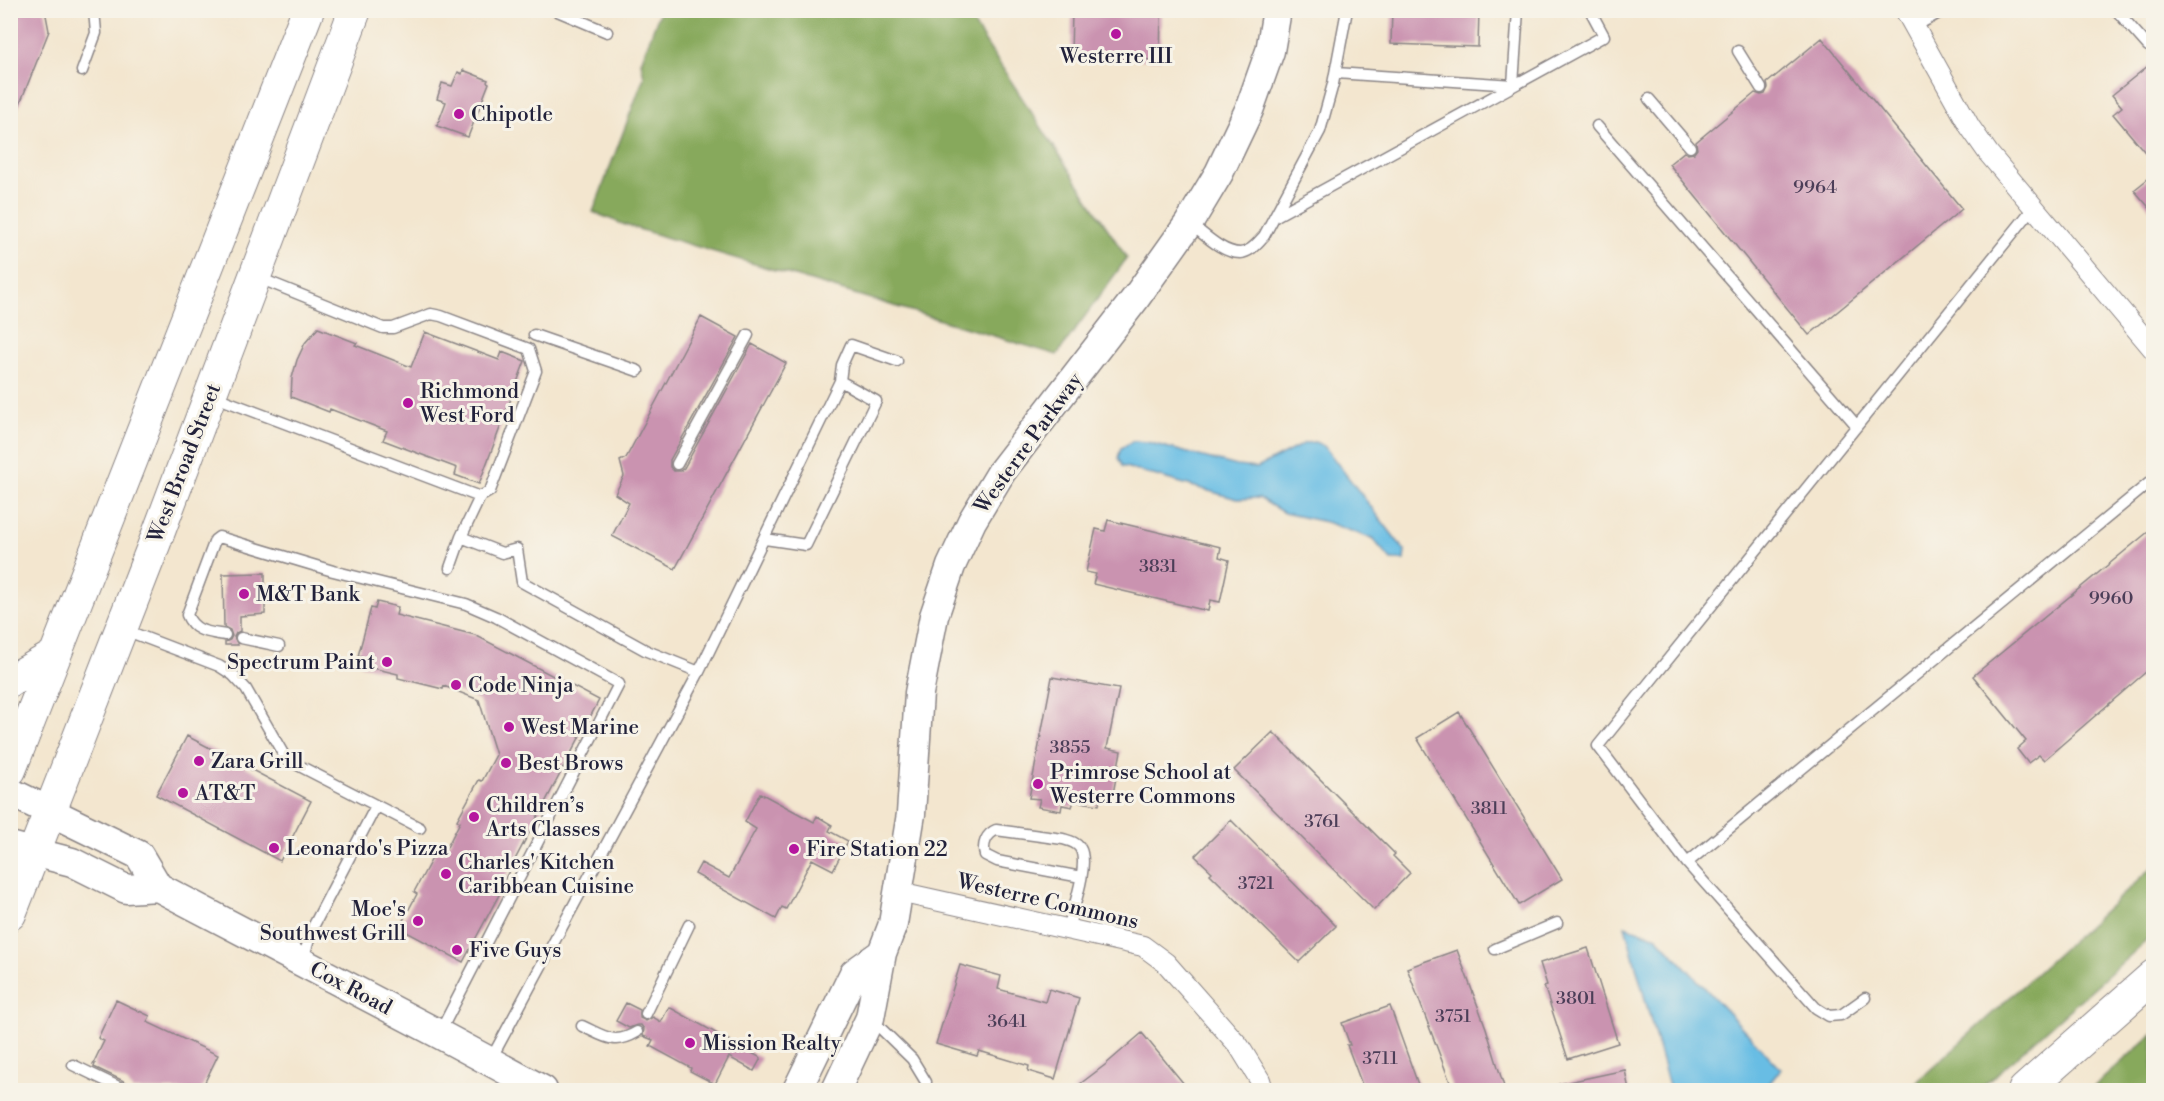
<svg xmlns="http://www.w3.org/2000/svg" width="2164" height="1101" font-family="'Libre Bodoni',serif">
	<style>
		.forest { fill: #87a95c; stroke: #54664c; stroke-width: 1.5 }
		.water { fill: #68bde4; stroke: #457090; stroke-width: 1.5 }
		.building { fill: #ca93b0 }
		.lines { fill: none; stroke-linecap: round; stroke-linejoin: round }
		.lane-casing { stroke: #8a8485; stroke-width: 13 }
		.street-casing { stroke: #8a8485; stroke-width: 22 }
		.secondary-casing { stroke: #8a8485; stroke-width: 31 }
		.primary-casing { stroke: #8a8485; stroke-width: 34 }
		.highway-casing { stroke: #8a8485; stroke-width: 35 }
		.lane { stroke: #fff; stroke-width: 10 }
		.street { stroke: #fff; stroke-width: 20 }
		.secondary { stroke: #fff; stroke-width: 28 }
		.primary { stroke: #fff; stroke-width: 32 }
		.highway { stroke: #fff; stroke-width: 33 }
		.poi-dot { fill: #b5179e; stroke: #f7f3e8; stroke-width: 2 }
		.labels { text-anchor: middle; stroke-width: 6; stroke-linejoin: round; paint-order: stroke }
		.number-label { font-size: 18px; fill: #4c3e58 }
		.poi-label { font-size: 21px; fill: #22223b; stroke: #f7f3e8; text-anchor: start }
		.street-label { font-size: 21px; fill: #22223b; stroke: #f7f3e8 }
	</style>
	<rect width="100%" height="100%" fill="#f7f3e8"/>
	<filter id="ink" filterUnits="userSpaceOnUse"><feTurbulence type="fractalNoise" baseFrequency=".0167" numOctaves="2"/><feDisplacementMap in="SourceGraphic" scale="12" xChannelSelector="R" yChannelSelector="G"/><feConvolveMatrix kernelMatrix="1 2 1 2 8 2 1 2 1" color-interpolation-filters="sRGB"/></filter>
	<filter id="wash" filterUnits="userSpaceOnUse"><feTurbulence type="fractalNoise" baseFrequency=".008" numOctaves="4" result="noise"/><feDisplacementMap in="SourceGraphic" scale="24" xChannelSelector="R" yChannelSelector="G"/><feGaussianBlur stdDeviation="1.35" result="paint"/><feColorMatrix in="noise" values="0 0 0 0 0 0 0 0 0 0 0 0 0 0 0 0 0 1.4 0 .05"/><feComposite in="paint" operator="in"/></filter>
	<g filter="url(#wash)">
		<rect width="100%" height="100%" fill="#f3e6cf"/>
		<path class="forest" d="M660,11H965L1127,258L1057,355L625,225L593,212L644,77L641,62Z
			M2153,867V935L1979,1090H1908Z
			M2153,1034V1090H2090Z"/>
		<path class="water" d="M1133,441L1147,442L1237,466L1257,468L1305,443L1315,442L1324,446L1405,551L1404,560H1391L1373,539L1326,522L1284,513L1259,498L1237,499L1122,466L1118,458L1121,448Z
			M1625,926L1657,937L1781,1069L1764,1090H1670Z"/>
		<g id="blocks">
			<path class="building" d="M10,10H45L49,31L11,126Z
				M1072,10H1161L1160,60L1071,58Z
				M1392,10H1479L1478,47L1391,44Z
				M1822,38L1962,209L1809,335L1669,164L1684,152L1688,154L1694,153L1697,149L1696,142L1755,93L1761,95L1765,94L1768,88L1767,83Z
				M2154,61V163L2113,114L2122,107L2112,95Z
				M463,70L488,80L487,82L489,83L468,137L437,126L446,102L437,99L442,83L452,86L458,72L462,74Z
				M2154,174V213L2134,190Z
				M701,317L738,337L670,460V467L674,471H680L684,468L752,344L786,363L675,569L612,536L629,503L615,494L624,476L620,461L626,458Z
				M318,328L357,343L355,345L411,367L425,332L499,360L502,352L525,361L479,484L455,475L457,468L383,440L387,431L330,409L329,412L291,397L292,378L297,360L305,343Z
				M1108,520L1221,547L1219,557L1229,560L1220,602L1210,600L1208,611L1093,584L1096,574L1086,572L1096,529L1105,531Z
				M2154,527V665L2044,760L2039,755L2028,763L2017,749L2026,741L1973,676Z
				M265,573V614L240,616V631L236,633L234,637L238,645H225V642L230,640L232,636L230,630L224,627L223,574Z
				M377,602L398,607L396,615L475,635L599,700L499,890L501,891L463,962L399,928L417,894L414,892L437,849L444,853L460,822L457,820L479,780L482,781L496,755L479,700L444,686L443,689L398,678V674L360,665L363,657L358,656L371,608L375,609Z
				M1052,677L1119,689L1107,748L1121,751L1113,794L1101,792L1099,805L1074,801L1072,807L1062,805L1061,811L1038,807L1040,799L1029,798Z
				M1459,712L1562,879L1519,905L1417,738Z
				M1273,732L1395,854L1393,856L1410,873L1374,910L1234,770Z
				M187,736L311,801L280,861L156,795Z
				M760,793L814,822L817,816L832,825L829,831L848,841L833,870L812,859L786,909L782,907L776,919L695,874L701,863L729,878L756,829L745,822Z
				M1231,820L1336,926L1299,962L1210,874L1212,872L1195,856Z
				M1588,948L1618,1043L1568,1059L1544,986L1547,985L1540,963Z
				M1457,950L1486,1028L1505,1090H1453L1407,968Z
				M960,965L1001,976L998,989L1045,1002L1049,989L1079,998L1055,1079L1028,1071L1029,1066L979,1051L977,1056L936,1044Z
				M116,1000L150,1016L147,1022L218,1055L201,1090H132L128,1083L94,1067L95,1064H93L104,1041L98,1038Z
				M626,1003L640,1010V1018L646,1021L653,1017L661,1022L669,1007L761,1058L754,1071L729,1057L715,1084L690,1071L691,1068L650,1046L653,1040L643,1036L644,1029L641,1025H637L629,1028L616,1021Z
				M1390,1006L1420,1090H1364L1347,1045H1350L1342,1023Z
				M1142,1033L1189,1090H1072L1105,1065Z
				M1625,1070L1629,1090H1559V1084Z"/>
		</g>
	</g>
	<g filter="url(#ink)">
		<use href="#blocks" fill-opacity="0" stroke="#8a8485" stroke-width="1.5"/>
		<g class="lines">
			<defs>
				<path id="lane" d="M555,10L607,32
					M2116,10L2148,46
					M1914,27L1944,10
					M1738,51L1761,88
					M82,71L96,33L94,10
					M1336,73L1513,85L1518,10
					M1649,99L1690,147
					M1597,126L1857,426
					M1274,217L1604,36L1590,10
					M1189,223C1203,233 1222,253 1240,253C1251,252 1257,243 1264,236L1320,131L1333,84L1347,10
					M534,335L638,371
					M213,396L480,497L490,491L536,371L529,349L441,316L431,314L393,328H383L259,278
					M677,464L748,335
					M480,497L461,537L502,553L517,549L522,582L647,651L699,672
					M765,539L806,545L876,401L840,381
					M450,568L461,537
					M125,630L219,666L233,675L246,689L286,759L420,828
					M225,635C208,632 194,632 187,615L215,540L219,537L333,571L466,604L496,617L619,684L439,1034
					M241,638L279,646
					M1687,863L2154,479
					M1068,929C1072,912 1090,864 1080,848C1076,842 1070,841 1063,839L996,830C986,834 982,845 985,855L997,861L1081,877
					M1495,949L1557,923
					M302,962L313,927L376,806
					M1865,998L1841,1015L1829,1016L1816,1008L1687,863L1598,746L2034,207
					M646,1014L689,925
					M871,1019L912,1059L926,1082
					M582,1026C604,1036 614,1046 637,1032
					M490,1061L699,672L840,381L842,365L851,345L897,361
					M73,1065L125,1090"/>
				<path id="street" d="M1905,10L1970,127L1989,154L2154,350
					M899,892L1143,946L1166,963L1239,1046L1260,1080L1263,1090"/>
				<path id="secondary" d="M10,792L139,855L158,887
					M10,846L72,862L126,889L158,887L439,1034L543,1090
					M797,1090L854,973L882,953
					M836,1090L870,1018L882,953L893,924L911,814L919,693L934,616L951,566L972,521L1002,471L1135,299L1189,223L1219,173L1249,110L1270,51L1277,10"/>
				<path id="primary" d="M10,681L55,655
					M10,770L308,10
					M10,914L155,542L355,10"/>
				<path id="highway" d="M2025,1090L2154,976"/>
			</defs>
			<use href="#lane" class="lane-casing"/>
			<use href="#street" class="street-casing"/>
			<use href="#secondary" class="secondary-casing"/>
			<use href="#primary" class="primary-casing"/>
			<use href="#highway" class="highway-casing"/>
			<use href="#lane" class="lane"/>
			<use href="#street" class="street"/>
			<use href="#secondary" class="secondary"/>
			<use href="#primary" class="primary"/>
			<use href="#highway" class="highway"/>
		</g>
	</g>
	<g class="poi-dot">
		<circle cx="1116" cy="34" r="6"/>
		<circle cx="459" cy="114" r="6"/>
		<circle cx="408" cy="403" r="6"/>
		<circle cx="244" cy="594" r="6"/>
		<circle cx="387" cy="662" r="6"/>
		<circle cx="456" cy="685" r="6"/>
		<circle cx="509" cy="727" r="6"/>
		<circle cx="199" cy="761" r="6"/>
		<circle cx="506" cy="763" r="6"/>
		<circle cx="1038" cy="784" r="6"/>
		<circle cx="183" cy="793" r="6"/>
		<circle cx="474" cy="817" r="6"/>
		<circle cx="274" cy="848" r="6"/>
		<circle cx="794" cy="849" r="6"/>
		<circle cx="446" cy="874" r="6"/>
		<circle cx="418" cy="921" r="6"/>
		<circle cx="457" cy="950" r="6"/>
		<circle cx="690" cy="1043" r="6"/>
	</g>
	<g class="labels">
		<g class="number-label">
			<text x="1815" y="193">9964</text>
			<text x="1158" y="572">3831</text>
			<text x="2111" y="604">9960</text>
			<text x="1070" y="753">3855</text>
			<text x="1489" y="814">3811</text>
			<text x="1322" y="827">3761</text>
			<text x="1256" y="889">3721</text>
			<text x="1576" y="1004">3801</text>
			<text x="1453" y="1022">3751</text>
			<text x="1007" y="1027">3641</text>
			<text x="1380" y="1064">3711</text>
		</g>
		<g class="poi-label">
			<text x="1116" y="63" text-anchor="middle">Westerre III</text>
			<text x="471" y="121">Chipotle</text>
			<text x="420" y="398">Richmond<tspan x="420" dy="24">West Ford</tspan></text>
			<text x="256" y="601">M&amp;T Bank</text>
			<text x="375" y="669" text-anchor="end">Spectrum Paint</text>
			<text x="468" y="692">Code Ninja</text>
			<text x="521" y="734">West Marine</text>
			<text x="211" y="768">Zara Grill</text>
			<text x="518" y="770">Best Brows</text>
			<text x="1050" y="779">Primrose School at<tspan x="1050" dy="24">Westerre Commons</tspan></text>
			<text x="195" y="800">AT&amp;T</text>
			<text x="486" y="812">Children’s<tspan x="486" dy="24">Arts Classes</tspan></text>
			<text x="286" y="855">Leonardo's Pizza</text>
			<text x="806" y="856">Fire Station 22</text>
			<text x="458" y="869">Charles' Kitchen<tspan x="458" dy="24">Caribbean Cuisine</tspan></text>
			<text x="406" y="916" text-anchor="end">Moe's<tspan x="406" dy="24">Southwest Grill</tspan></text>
			<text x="469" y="957">Five Guys</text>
			<text x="702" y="1050">Mission Realty</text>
		</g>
		<g class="street-label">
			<text transform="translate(1028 443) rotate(-54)" y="7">Westerre Parkway</text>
			<text transform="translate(184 463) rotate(-69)" y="7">West Broad Street</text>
			<text transform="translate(1048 901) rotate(13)" y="7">Westerre Commons</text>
			<text transform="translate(351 988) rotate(28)" y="7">Cox Road</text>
		</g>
	</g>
	<rect width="2164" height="1101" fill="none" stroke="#f7f3e8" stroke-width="36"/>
</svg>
